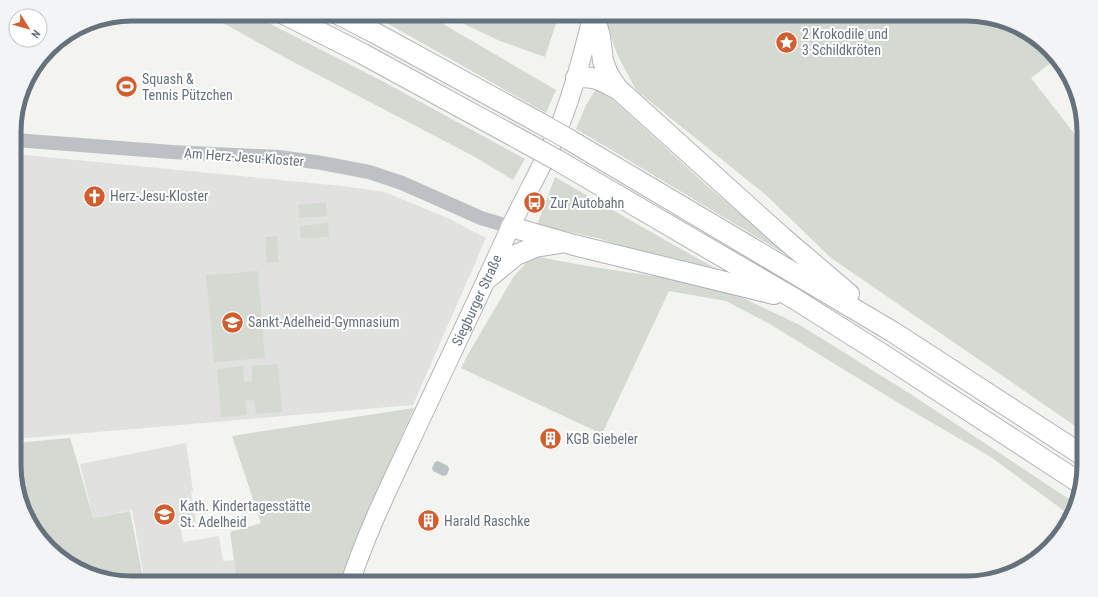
<svg xmlns="http://www.w3.org/2000/svg" width="1098" height="597" font-family="'Roboto Condensed',sans-serif">
	<style>
		.built { fill: #e1e2e0 }
		.green { fill: #d4dad1 }
		.water { fill: #bac3c8 }
		.lines { fill: none; stroke-linecap: round; stroke-linejoin: round }
		.major-casing { stroke: #b3b6b9; stroke-width: 20 }
		.highway-casing { stroke: #b2b5b8; stroke-width: 22 }
		.minor { stroke: #bdc0c4; stroke-width: 14 }
		.major { stroke: #fff; stroke-width: 18 }
		.highway { stroke: #fff; stroke-width: 20 }
		.highway-bridge-casing { stroke: #b2b5b8; stroke-width: 22; stroke-linecap: butt }
		.highway-bridge { stroke: #fff; stroke-width: 20 }
		.labels { text-anchor: middle; stroke-width: 4; stroke-linejoin: round; paint-order: stroke }
		.poi-label { font-size: 14px; fill: #65727e; stroke: #fff; text-anchor: start }
		.street-label { font-size: 14px; fill: #65727e; stroke: #fff }
		.rim { fill: none; stroke: #65727e; stroke-width: 5 }
	</style>
	<rect width="100%" height="100%" fill="#f3f3f0"/>
	<path class="built" d="M15,154L342,186L385,192L450,219L486,238L413,405L15,439Z
		M186,443L193,491H191L196,522L180,525L183,542L219,536L223,561L234,560L237,583H145L132,510L93,518L80,464Z"/>
	<path class="green" d="M207,14H251L384,82L525,159L513,180L475,157L284,57Z
		M371,14H426L556,90L546,113Z
		M443,14H559L545,57L500,41Z
		M608,14H966L1025,30L1056,59L1031,78L1084,146V432L831,258L766,195L636,90L617,54L607,24Z
		M598,86L705,184L793,259L620,155L576,129L586,105Z
		M555,177L686,252L743,283L597,238L537,225Z
		M326,202L327,216L299,218L298,205Z
		M328,223L329,237L301,239L300,226Z
		M277,236L279,262L267,263L265,237Z
		M533,256L587,266L673,279L743,298L800,325L912,395L1075,503L1071,516L991,457L905,407L768,323L726,301L669,291L602,434L461,368L467,356L514,276Z
		M258,271L265,358L214,362L206,275Z
		M278,364L282,412L256,414L254,400L245,401L247,415L221,417L217,369L243,366L244,381H252V366Z
		M414,408L355,541L342,583H237L230,532L261,523L232,436Z
		M70,438L78,464L93,518L130,511L144,583H132L73,567L34,531L15,480V443Z"/>
	<path class="water" d="M438,461L448,466L449,469L447,475L443,476L433,471L432,468L435,462Z"/>
	<g class="lines">
		<defs>
			<g id="major">
				<path id="s1" d="M350,583C366,534 389,487 411,440C444,369 478,299 510,228C524,198 541,169 554,139C572,99 582,56 593,14"/>
			</g>
			<path id="highway" d="M284,14L363,54L528,144
				M338,14L375,33L538,122
				M594,14L600,37L603,61L608,74L618,89L782,237L849,294
				M576,78C594,75 603,82 618,89
				M568,139L893,332L1084,456
				M557,160L795,299L882,354L1080,483
				M511,227L574,245L774,294
				M488,278L516,255L535,247L560,243"/>
		</defs>
		<use href="#major" class="major-casing"/>
		<use href="#highway" class="highway-casing"/>
		<path class="minor" d="M15,140L172,152L279,157L322,163L369,172L402,183L481,218L511,227"/>
		<use href="#major" class="major"/>
		<use href="#highway" class="highway"/>
		<defs>
			<path id="highway-bridge" d="M538,122L568,139
				M528,144L557,160"/>
		</defs>
		<use href="#highway-bridge" class="highway-bridge-casing"/>
		<use href="#highway-bridge" class="highway-bridge"/>
	</g>
	<defs>
		<symbol id="sight-disc" viewBox="-11 -11 22 22"><circle r="9.5" fill="#d45d2f" stroke="#fff"/><path d="M0-6L1.8-2.2L6-1.7L2.9 1.2L3.7 5.4L0 3.3L-3.7 5.4L-2.9 1.2L-6-1.7L-1.8-2.2Z" fill="#fff"/></symbol>
		<symbol id="stadium-disc" viewBox="-11 -11 22 22"><circle r="9.5" fill="#d45d2f" stroke="#fff"/><path d="M0-5a6.5 5 0 1 0 0 10a6.5 5 0 1 0 0-10ZM-3.5-1.8h7v3.6h-7Z" fill="#fff"/></symbol>
		<symbol id="church-disc" viewBox="-11 -11 22 22"><circle r="9.5" fill="#d45d2f" stroke="#fff"/><path d="M-1.2-6h2.4v3.5h3.3v2.4h-3.3V6h-2.4V-.1h-3.3v-2.4h3.3Z" fill="#fff"/></symbol>
		<symbol id="bus-disc" viewBox="-11 -11 22 22"><circle r="9.5" fill="#d45d2f" stroke="#fff"/><path d="M-5-6H5V4H4V6H2V4H-2V6H-4V4H-5ZM-3.5-4V0h7V-4ZM-3.5 1.2v1.5H-2V1.2ZM2 1.2v1.5H3.5V1.2Z" fill="#fff"/></symbol>
		<symbol id="school-disc" viewBox="-11 -11 22 22"><circle r="9.5" fill="#d45d2f" stroke="#fff"/><path d="M0-5L7-2L0 1L-7-2ZM-4 1L0 2.5L4 1V4Q0 6-4 4Z" fill="#fff"/></symbol>
		<symbol id="building-disc" viewBox="-11 -11 22 22"><circle r="9.5" fill="#d45d2f" stroke="#fff"/><path d="M-4-6H4V6H1V3H-1V6H-4ZM-2.5-4.3h1.7v1.8h-1.7ZM.8-4.3h1.7v1.8H.8ZM-2.5-1h1.7V.8h-1.7ZM.8-1h1.7V.8H.8Z" fill="#fff"/></symbol>
	</defs>
	<g fill-rule="evenodd">
		<use href="#sight-disc" x="774" y="30" width="25" height="25"/>
		<use href="#stadium-disc" x="114" y="74" width="25" height="25"/>
		<use href="#church-disc" x="82" y="184" width="25" height="25"/>
		<use href="#bus-disc" x="522" y="190" width="25" height="25"/>
		<use href="#school-disc" x="220" y="310" width="25" height="25"/>
		<use href="#building-disc" x="538" y="426" width="25" height="25"/>
		<use href="#school-disc" x="152" y="502" width="25" height="25"/>
		<use href="#building-disc" x="416" y="508" width="25" height="25"/>
	</g>
	<g class="labels">
		<g class="poi-label">
			<text x="802" y="39">2 Krokodile und<tspan x="802" dy="16">3 Schildkröten</tspan></text>
			<text x="142" y="84">Squash &amp;<tspan x="142" dy="16">Tennis Pützchen</tspan></text>
			<text x="110" y="201">Herz-Jesu-Kloster</text>
			<text x="550" y="208">Zur Autobahn</text>
			<text x="248" y="327">Sankt-Adelheid-Gymnasium</text>
			<text x="566" y="444">KGB Giebeler</text>
			<text x="180" y="511">Kath. Kindertagesstätte<tspan x="180" dy="16">St. Adelheid</tspan></text>
			<text x="444" y="526">Harald Raschke</text>
		</g>
		<g class="street-label">
			<text transform="translate(244 157) rotate(4)" y="5">Am Herz-Jesu-Kloster</text>
			<text dy="5" stroke="none"><textPath href="#s1" startOffset="310">Siegburger Straße</textPath></text>
		</g>
	</g>
	<path d="M0 0H1098V597H0ZM132 21H966A111 111 0 0 1 1077 132V465A111 111 0 0 1 966 576H132A111 111 0 0 1 21 465V132A111 111 0 0 1 132 21Z" fill="#f3f4f5" fill-rule="evenodd"/>
	<path class="rim" d="M132 21H966A111 111 0 0 1 1077 132V465A111 111 0 0 1 966 576H132A111 111 0 0 1 21 465V132A111 111 0 0 1 132 21Z"/>
	<g transform="translate(28 28) rotate(127)"><circle r="19" fill="#ffffff" stroke="#c1c7cb"/>
	<path d="M0-3L7 15L0 10L-7 15Z" fill="#d45d2f"/>
	<text y="-6" font-size="11" font-weight="bold" text-anchor="middle" fill="#65727e">N</text>
	</g>
</svg>
